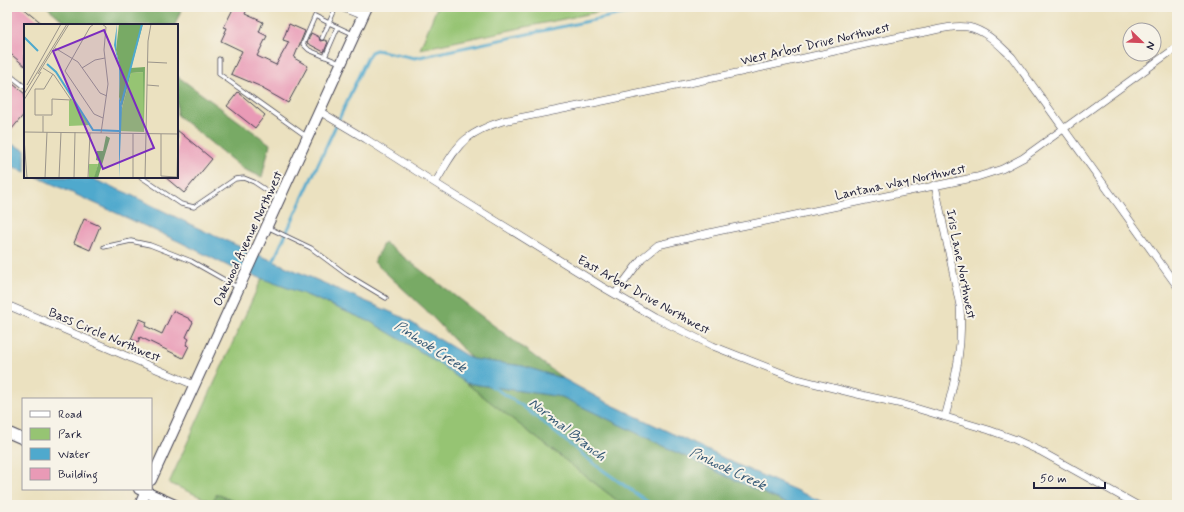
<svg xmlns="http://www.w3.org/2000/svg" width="1184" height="512" font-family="Mynerve,sans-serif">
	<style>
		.green { fill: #96c473; stroke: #5c7357 }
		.forest { fill: #78aa65; stroke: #4d6650 }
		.water { fill: #4fa9cd; stroke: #386684 }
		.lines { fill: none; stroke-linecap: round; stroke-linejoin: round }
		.stream { stroke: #4fa9cd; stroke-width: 3 }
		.building { fill: #e99ab6 }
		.lane-casing { stroke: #403f4f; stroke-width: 5 }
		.street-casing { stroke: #403f4f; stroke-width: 8 }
		.secondary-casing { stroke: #403f4f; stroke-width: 12 }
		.lane { stroke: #fff; stroke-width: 3.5 }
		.street { stroke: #fff; stroke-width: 7 }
		.secondary { stroke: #fff; stroke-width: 10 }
		.labels { text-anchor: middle; stroke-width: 4; stroke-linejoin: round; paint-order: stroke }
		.street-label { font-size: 13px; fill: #22223b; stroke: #f7f3e8 }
		.water-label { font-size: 14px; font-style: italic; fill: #345875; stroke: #f7f3e8 }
		.inset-river { fill: none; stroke: #4fa9cd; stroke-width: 2 }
		.inset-road { fill: none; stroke: #9b958b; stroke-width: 1 }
		.view { fill: #7b2cbf; fill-opacity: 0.15; stroke: #7b2cbf; stroke-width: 2 }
		.inset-edge { fill: none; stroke: #22223b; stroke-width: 2 }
	</style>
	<rect width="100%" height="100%" fill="#f7f3e8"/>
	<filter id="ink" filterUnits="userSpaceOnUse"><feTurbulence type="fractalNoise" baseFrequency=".025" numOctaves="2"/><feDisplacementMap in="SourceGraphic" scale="8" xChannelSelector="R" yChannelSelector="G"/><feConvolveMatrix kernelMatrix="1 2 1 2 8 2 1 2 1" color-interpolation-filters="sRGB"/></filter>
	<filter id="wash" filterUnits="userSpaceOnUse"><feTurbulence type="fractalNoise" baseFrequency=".012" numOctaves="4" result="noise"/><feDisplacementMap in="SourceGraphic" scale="16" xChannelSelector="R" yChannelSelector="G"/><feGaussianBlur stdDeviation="0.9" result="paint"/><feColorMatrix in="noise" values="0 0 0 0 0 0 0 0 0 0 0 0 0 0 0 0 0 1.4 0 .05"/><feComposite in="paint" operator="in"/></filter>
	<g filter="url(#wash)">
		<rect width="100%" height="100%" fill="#ebe1c0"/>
		<path class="green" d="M437,7H621L420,49Z
			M262,278L304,294L371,322L423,353L466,383L623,505H242L217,494L212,502L169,483Z"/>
		<path class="forest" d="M47,7H178L181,10L175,25H68Z
			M177,76L270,144L262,177L243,169L177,115Z
			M384,242L564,379L523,366L472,359L425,309L374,262Z
			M466,383L562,397L728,477L790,505H623Z
			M217,494L242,505H218L212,502Z"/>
		<path class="water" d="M7,142L25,150V172L7,164Z
			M37,177H88L127,193L204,231L402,317L472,359L523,366L564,379L604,401L738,465L825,503L842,505H790L728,477L562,397L466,383L423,353L371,322L304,294L228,266L180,242Z"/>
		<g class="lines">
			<path class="stream" d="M272,264L367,58L371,52L376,50L415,58L655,7
				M491,386L524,407L597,466L652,505"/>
		</g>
		<g id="blocks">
			<path class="building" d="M7,7H22L44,25H25V66L7,51Z
				M234,7H248L245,14L263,22L259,32L267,36L257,56L276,65L289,42L283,40L289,24L305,31L294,58L308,66L288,103L263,89L264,88L231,74L242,51L221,41L227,28L224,27Z
				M311,33L319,37L320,41L325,40L328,42L324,52L307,43Z
				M7,79L25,94V113L7,135Z
				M238,92L265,115L255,128L227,106Z
				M177,130L212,159L184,193L165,177H177Z
				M84,219L100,226L90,250L74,243Z
				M173,311L190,319V320L193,322L186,337L189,339L186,345L189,346L183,358L140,337L138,342L131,339L140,319L147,322L145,326L162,334Z"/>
		</g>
	</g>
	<g filter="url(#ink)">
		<use href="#blocks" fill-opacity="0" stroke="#403f4f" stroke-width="1"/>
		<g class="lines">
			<defs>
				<path id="lane" d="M336,7L329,23L315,16L303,44L309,50L340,63
					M322,38L329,23L353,34
					M325,57L338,27
					M219,59V74L306,136
					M7,73L25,87
					M141,177L181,204L194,207L235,179L244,178L254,182L278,198
					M267,227L311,248L346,274L386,298
					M104,247L131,241L150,245L191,261L237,287"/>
				<path id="street" d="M341,7L363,16
					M319,111L366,139L435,183L601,286L654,317L713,346L797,379L857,394L902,404L989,430L1014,439L1040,451L1137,505
					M435,183C444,169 452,151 466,139C476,131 490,125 503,121C610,100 716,78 822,54C857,46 891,38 926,32C939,29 955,25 968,27C987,31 999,45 1012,57L1177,286
					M935,185L960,306C963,347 956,377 945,417
					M615,294L642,258L658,245L718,231L977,177L1002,169L1023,158L1177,47
					M7,305L194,385"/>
				<path id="secondary" d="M7,432L23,439
					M151,480L367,7
					M139,489L175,505
					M140,505L147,489"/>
			</defs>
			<use href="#lane" class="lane-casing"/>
			<use href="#street" class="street-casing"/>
			<use href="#secondary" class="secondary-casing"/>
			<use href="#lane" class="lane"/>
			<use href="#street" class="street"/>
			<use href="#secondary" class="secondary"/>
		</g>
	</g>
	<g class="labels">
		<g class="street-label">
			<text transform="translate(815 43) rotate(-13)" y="5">West Arbor Drive Northwest</text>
			<text transform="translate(900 181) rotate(-12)" y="5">Lantana Way Northwest</text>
			<text transform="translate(247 238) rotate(-65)" y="5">Oakwood Avenue Northwest</text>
			<text transform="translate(962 264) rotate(79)" y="5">Iris Lane Northwest</text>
			<text transform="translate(644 294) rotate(29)" y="5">East Arbor Drive Northwest</text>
			<text transform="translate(105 334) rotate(23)" y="5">Bass Circle Northwest</text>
		</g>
		<g class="water-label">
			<text transform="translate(431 346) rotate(33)" y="5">Pinhook Creek</text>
			<text transform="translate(568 429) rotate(38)" y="5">Normal Branch</text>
			<text transform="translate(728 468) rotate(25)" y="5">Pinhook Creek</text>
		</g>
	</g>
	<g transform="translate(24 24)">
		<rect width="154" height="154" fill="#ebe1c0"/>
		<path d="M120,48V108L96,107L97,88L107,49ZM47,74L66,101L45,102V77ZM65,140H74L71,153L65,154Z" fill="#96c473"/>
		<path d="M95,0H119L107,44L121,43L120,103L119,48L107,49L98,83L95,73L96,43L92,26ZM82,112L86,114L74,154H70L75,137L72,136L73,127H79Z" fill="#78aa65"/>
		<path d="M93,0L92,26L96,43L95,73L98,83L95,154V42L90,21Z" fill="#4fa9cd"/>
		<path class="inset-river" d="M0,13L14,27M23,40L32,48L69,106L95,107M97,81L118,0"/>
		<path class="inset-road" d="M70,0L66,3L41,47L70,90L79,94M31,24L54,38L76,69L83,72M123,38L143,39M58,44L71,36L81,34M14,50L45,0M3,61L37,0M123,61L135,62M11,65V91H28V75L47,76L30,51L19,44M11,65H20L29,50M0,70L43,0M0,76L17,48M0,108L154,110M19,108V92M77,109L84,60L80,26L82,3L78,0M137,110V152L153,153M0,114L3,154M153,153L154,111M21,154L23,108M35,154L37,108M50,154L51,108M64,154L66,109M109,154V110M121,154L124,17L127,0"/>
		<path class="view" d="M80,6L130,124L79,145L29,27Z"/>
		<rect width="154" height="154" class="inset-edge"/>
	</g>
	<rect width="1184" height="512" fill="none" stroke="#f7f3e8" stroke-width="24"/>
	<rect x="22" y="398" width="130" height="92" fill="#f7f3e8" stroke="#a29fa3"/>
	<rect x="30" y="411" width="20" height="6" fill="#ffffff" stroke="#a29fa3"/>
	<text x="58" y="418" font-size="12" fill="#22223b">Road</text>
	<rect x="30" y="428" width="20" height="12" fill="#96c473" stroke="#a29fa3"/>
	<text x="58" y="438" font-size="12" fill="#22223b">Park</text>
	<rect x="30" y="448" width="20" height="12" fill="#4fa9cd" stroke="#a29fa3"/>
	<text x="58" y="458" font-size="12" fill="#22223b">Water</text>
	<rect x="30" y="468" width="20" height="12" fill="#e99ab6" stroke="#a29fa3"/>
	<text x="58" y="478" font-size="12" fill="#22223b">Building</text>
	<g transform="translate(1142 42) rotate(113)"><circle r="19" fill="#f7f3e8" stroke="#a29fa3"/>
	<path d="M0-3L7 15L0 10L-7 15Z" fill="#d1495b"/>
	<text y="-6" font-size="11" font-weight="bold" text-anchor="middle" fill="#22223b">N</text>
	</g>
	<path d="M1034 482v6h71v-6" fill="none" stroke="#22223b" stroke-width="2"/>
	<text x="1040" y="482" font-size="12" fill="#22223b" stroke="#f7f3e8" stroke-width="3" paint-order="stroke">50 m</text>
</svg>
